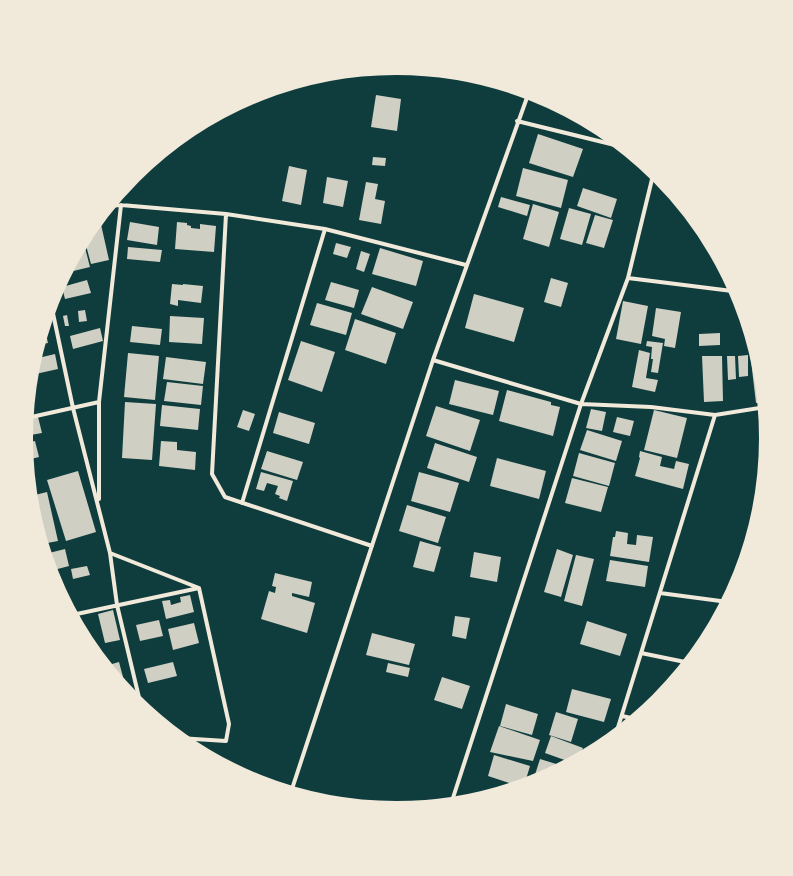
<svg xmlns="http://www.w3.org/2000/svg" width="793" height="876" font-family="Literata,serif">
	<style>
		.building { fill: #cfcfc3 }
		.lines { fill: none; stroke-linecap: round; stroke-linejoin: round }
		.minor { stroke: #f1e9da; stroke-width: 4 }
		.rim { fill: none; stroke: #f1e9da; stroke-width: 2 }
	</style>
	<rect width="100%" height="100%" fill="#0f3d3e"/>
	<path class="building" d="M376,95L401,99L397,131L371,127Z
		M538,134L583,149L573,177L529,163Z
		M373,157L386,158L385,166L372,165Z
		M289,166L307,170L301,205L282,201Z
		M523,168L568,180L561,208L516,196Z
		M327,177L348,181L343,207L323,203Z
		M366,182L378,184L375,199L385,201L381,224L359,220Z
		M583,188L617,199L611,218L577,206Z
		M501,197L530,205L527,216L498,207Z
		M533,204L559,212L549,247L523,239Z
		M569,208L591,214L582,245L560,239Z
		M595,215L613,220L604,248L586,243Z
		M100,220L109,260L91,264L84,238L96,221Z
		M130,222L159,227L157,245L127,240Z
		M177,222L187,223V225L191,226V228L200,229V224L216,226L214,252L175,249Z
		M83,240L90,267L65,273L79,248Z
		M336,243L351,247L347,258L333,254Z
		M128,247L162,250L160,262L127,259Z
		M380,248L423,261L416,286L372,274Z
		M361,251L370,254L364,272L356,269Z
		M551,278L568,283L561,307L544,302Z
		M87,280L91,293L65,299L62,287Z
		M331,282L359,290L354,308L325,300Z
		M172,284L183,285V284L203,286L201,303L178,300V306L170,304Z
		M372,287L413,302L403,329L361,314Z
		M474,294L524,308L514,342L465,328Z
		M623,301L648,306L641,344L616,339Z
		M317,303L352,313L346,335L310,325Z
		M656,308L681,312L675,348L664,346L665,339L652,336Z
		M85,310L87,321L79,322L78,311Z
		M67,315L69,326H65L63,316Z
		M170,316L204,318L202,344L169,342Z
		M355,319L396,333L386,364L345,350Z
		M44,325L48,343L38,345Z
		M132,326L162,329L160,345L130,342Z
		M100,328L103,341L73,349L70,336Z
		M720,333V345L699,346V334Z
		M301,341L335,352L322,392L288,380Z
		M647,341L663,343L658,373L651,372L653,359H651L652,347L646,346Z
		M749,344H754L761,366L764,402L756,403Z
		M639,350L650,353L646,378L658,380L655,392L632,387Z
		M128,353L159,356L155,400L124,397Z
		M55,354L58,369L31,375L34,359Z
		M748,355V376L739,377L738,356Z
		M702,356H722L723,401L704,402Z
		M727,356H735L736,379L728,380Z
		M166,357L206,362L203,384L163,379Z
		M455,380L499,391L493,415L449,404Z
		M167,382L203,386L201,405L164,401Z
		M507,390L551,402V405L560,407L553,436L499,421Z
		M125,402L156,404L152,460L122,458Z
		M162,405L200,409L198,430L160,426Z
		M436,406L480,420L470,451L426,436Z
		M591,409L606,412L602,431L586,428Z
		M243,410L255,414L249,431L237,427Z
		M654,410L687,418L677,458L644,450Z
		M279,412L315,423L309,444L273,433Z
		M38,417L42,433L25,436L27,420Z
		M617,417L634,421L630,436L613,432Z
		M587,430L622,441L616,461L580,450Z
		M35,441L39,457L27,460L26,443Z
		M161,441L177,442V450L196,452L195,470L159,466Z
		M435,443L477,457L469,482L427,468Z
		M267,451L303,462L297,480L261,469Z
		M640,451L662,457L660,466L674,469L676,461L689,464L683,489L635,476L640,458L639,457Z
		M579,453L615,463L609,486L573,476Z
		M497,458L546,471L539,499L490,486Z
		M78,471L96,532L66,541L47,480Z
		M261,472L293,481L287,501L279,498L280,496L275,494L278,486L267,483L264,491L256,489Z
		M419,472L459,483L450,512L411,501Z
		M572,478L608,487L601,512L565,503Z
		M47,492L58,541L42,544L32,510L31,496Z
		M407,505L446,517L438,543L399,531Z
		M616,531L628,533L627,544L636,545L637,535L653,537L649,562L610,556L613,537H615Z
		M420,541L441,547L434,572L413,567Z
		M65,549L69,566L50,571L45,554Z
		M557,549L573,555L561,597L544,592Z
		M474,552L501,557L497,582L470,577Z
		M576,555L594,559L582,606L564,601Z
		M610,560L648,566L645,587L606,581Z
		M87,566L90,575L73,579L71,569Z
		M275,573L312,582L309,597L292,593V596L315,603L307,633L261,619L269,591L275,593L276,587L272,586Z
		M190,595L194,612L166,619L162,601L170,600L171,605L181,602L180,597Z
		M113,610L120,640L105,643L98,614Z
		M455,616L470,618L466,639L452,636Z
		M159,620L163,636L140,641L136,625Z
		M587,621L627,634L620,656L580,644Z
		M194,623L199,643L173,650L168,629Z
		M372,633L415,644L409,665L366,655Z
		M119,662L123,677L116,679L105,666Z
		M173,662L177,676L148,683L144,669Z
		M388,663L410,668L408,677L386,672Z
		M442,677L470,686L462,709L434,700Z
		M572,689L611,699L604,722L566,712Z
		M506,704L538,714L532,735L500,726Z
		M556,712L578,719L571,742L549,735Z
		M499,726L540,740L533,761L490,752Z
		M551,736L583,748L578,760L573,763L545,753Z
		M494,755L530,766L524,786L521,787L488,776Z
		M540,759L566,767L538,781H533Z"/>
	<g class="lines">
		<path class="minor" d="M517,121L627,148
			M108,206L121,205L226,214L325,229L466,265
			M226,214L212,474L225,497L372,546
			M628,278L732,291L737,290
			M51,304L73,408L110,553L117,605L141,706
			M433,360L581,404L651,407L715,415L765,407
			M27,418L99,402
			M99,499V402L121,205
			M242,503L325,229
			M110,553L199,588
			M660,593L728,602
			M72,615L199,588
			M641,653L690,663
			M622,716L636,719
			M615,737L715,415
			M179,738L226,741L229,724L199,588
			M291,792L433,360L529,92
			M451,804L581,404L628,278L654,171"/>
	</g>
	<path d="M0 0H793V876H0ZM32 438a364 364 0 1 1 728 0a364 364 0 1 1-728 0Z" fill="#f1e9da" fill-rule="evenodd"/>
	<path class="rim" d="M32 438a364 364 0 1 1 728 0a364 364 0 1 1-728 0Z"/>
</svg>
